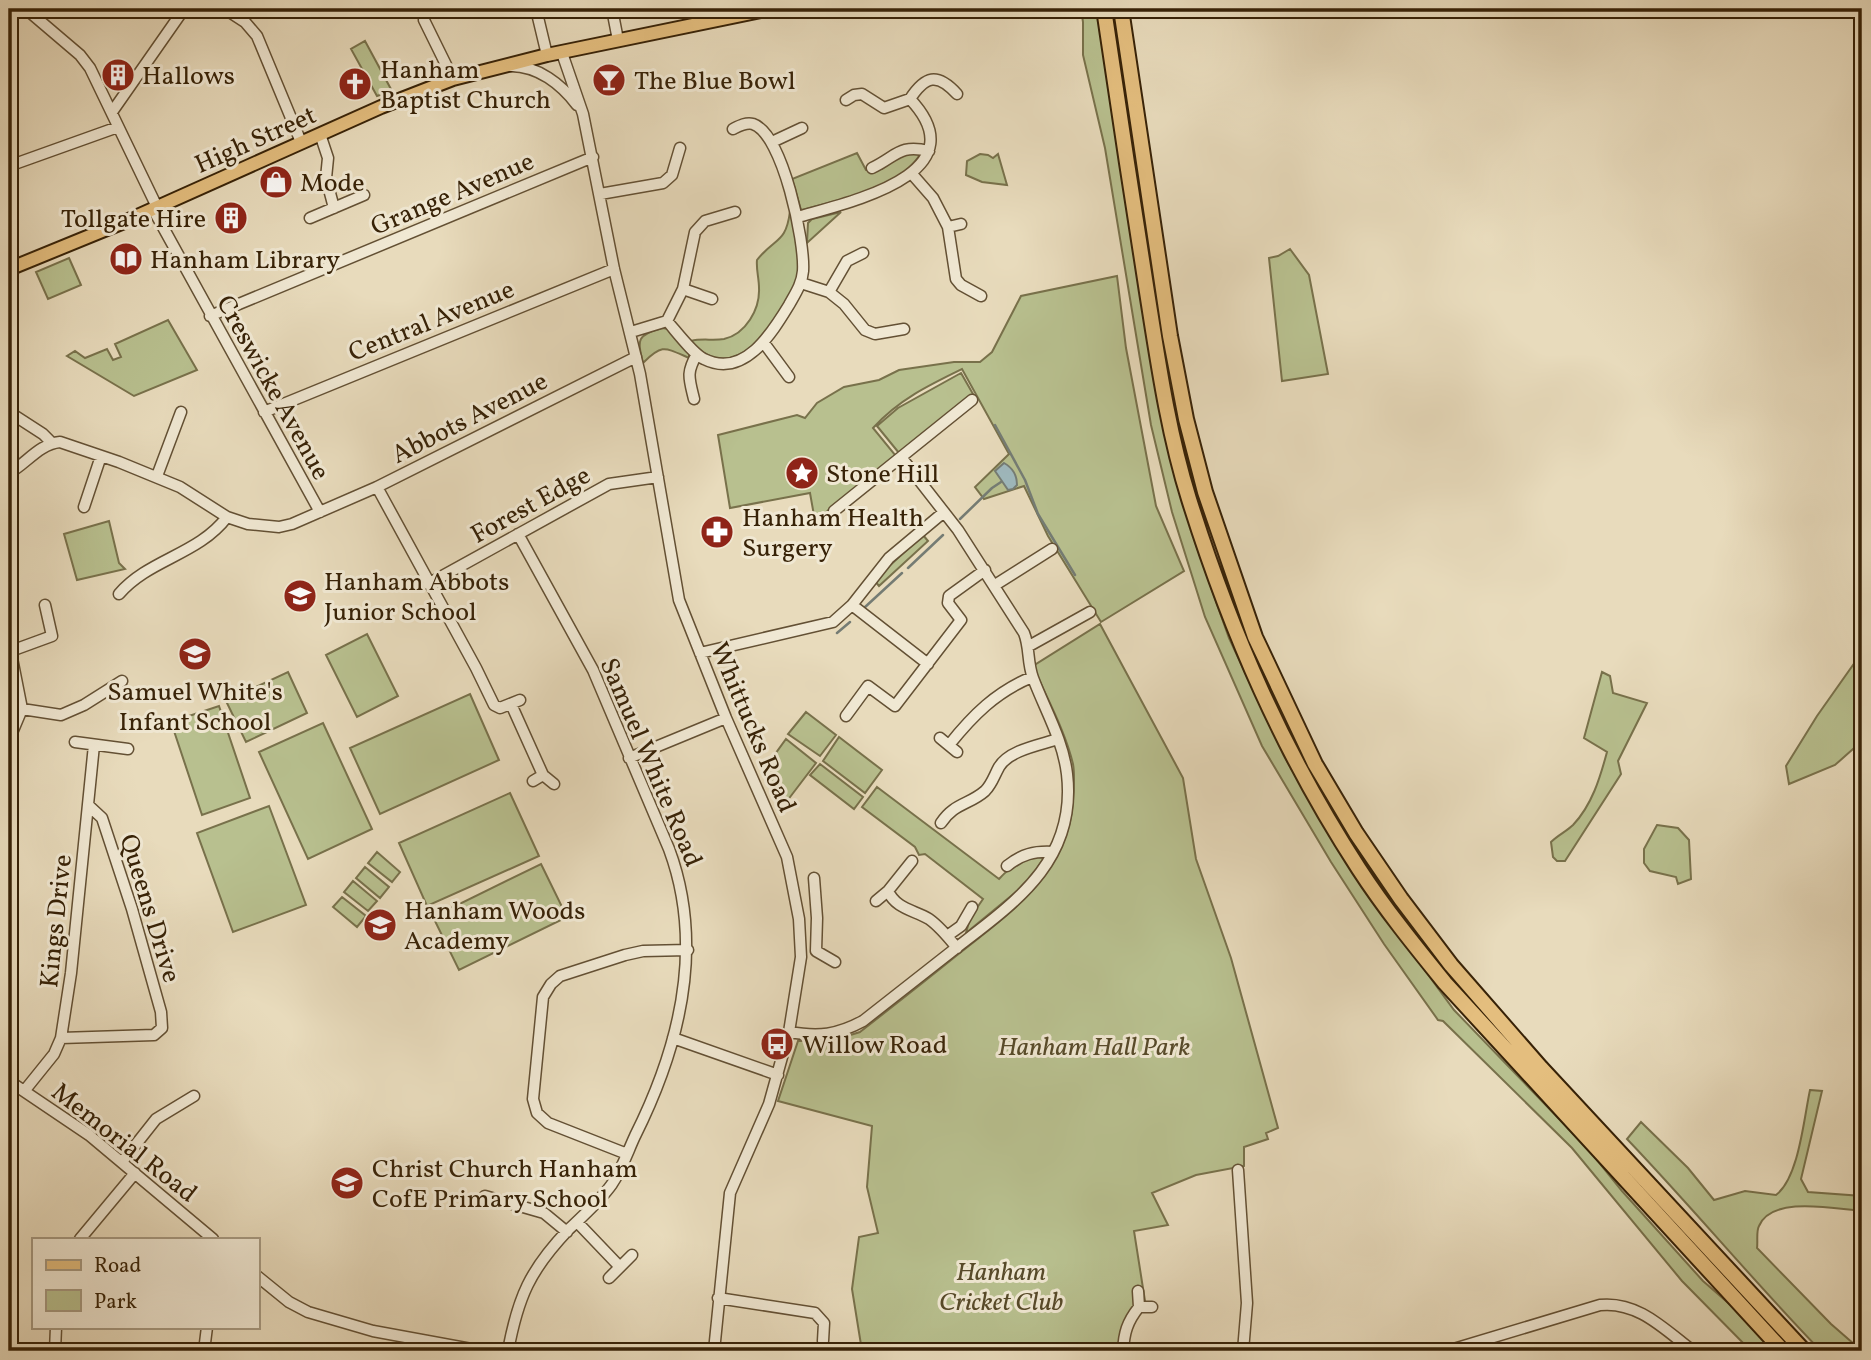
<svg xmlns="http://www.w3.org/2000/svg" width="1871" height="1360" font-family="Vollkorn,serif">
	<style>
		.green { fill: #b8c08f; stroke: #78714b; stroke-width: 2 }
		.water { fill: #9eb8bd; stroke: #757c74; stroke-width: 2 }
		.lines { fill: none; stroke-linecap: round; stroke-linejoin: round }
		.stream { stroke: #757c74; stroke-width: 2.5 }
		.minor-casing { stroke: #635034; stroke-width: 13 }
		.major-casing { stroke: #372207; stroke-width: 16 }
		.highway-casing { stroke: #372207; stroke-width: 18 }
		.minor { stroke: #f0e8d3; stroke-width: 10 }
		.major { stroke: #e4be7e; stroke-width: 12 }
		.highway { stroke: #e4be7e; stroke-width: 14 }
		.labels { text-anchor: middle; stroke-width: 6; stroke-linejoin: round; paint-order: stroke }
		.poi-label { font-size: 26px; fill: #372207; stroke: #f0e8d3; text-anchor: start }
		.street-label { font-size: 26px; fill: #372207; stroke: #f0e8d3 }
		.park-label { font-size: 26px; font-style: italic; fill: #574a29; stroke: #f0e8d3 }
	</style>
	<rect width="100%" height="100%" fill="#e8dbbc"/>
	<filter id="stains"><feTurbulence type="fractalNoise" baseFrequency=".00286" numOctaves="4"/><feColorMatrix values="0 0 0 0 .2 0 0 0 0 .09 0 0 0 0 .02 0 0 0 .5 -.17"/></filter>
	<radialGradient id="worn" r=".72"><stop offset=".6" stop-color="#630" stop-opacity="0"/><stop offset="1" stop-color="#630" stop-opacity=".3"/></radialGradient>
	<path class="green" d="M1081,9H1099L1182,496L1196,545L1229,638L1284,756L1348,865L1454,1010L1589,1150L1622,1191L1703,1281L1749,1321L1777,1351H1751L1682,1281L1572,1148L1443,1021L1438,1020L1384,944L1331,862L1262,746L1205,617L1172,512L1151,425L1105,148L1083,55V22Z
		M365,41L392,91L377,96L351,49Z
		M905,152L921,153C898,191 841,199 801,210L792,179L857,153L866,170L882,169Z
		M980,154L988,155L993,158L998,154L1007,185L982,182L966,175L967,161Z
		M790,211C797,229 802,256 799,275C797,287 788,298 782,309C762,342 726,383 691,341C702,338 713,341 724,339C746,334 760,309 759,288C759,278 756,269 757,260C775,237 786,244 790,211Z
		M841,212L807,243L808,223L812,219Z
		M1290,249L1309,275L1328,374L1282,381L1269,258L1278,256Z
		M69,258L81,285L48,299L36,272Z
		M1117,276L1126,348L1156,506L1184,571L1101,622L1048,536L1024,486L984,499L975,487L1009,454L962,369C929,385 898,400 873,428L896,456L815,521L810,493L730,508L718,435L797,415L805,418L817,403L844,387L879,380L899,370L954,362H980L992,352L1021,296Z
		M168,320L197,370L134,396L67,356L75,351L85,358L107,349L113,360L121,357L115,344Z
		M662,328L669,329L689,351V358C664,347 662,344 643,363C637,339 637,335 662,328Z
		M961,373L973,394L899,453L877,426L898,408Z
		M109,521L119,563L125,569L77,580L64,534Z
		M923,535L928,541L879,586L874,580Z
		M1100,624L1183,778L1196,859L1231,958L1278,1128L1266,1133L1268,1139L1244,1147V1166L1196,1175L1152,1193L1168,1225L1134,1231L1145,1301L1130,1317L1120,1351H862L852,1289L859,1237L878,1233L867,1187L872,1126L778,1101L798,1041H831L860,1032C892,1007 924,982 956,956C1009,914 1068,874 1073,801C1074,788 1075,776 1073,764C1065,730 1046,697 1033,666Z
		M367,634L398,696L357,717L326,655Z
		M1853,665L1862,673V741L1835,765L1789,784L1786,766L1817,716Z
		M288,672L307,713L246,742L226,701Z
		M1602,672L1610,676L1613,693L1647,703L1618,761L1621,774L1565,861H1557L1553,857L1551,842C1558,835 1567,831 1573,825C1592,805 1600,778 1607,752L1584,738Z
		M470,694L499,760L380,814L350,748Z
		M219,706L250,798L202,815L171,722Z
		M806,712L836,735L820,756L788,734Z
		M323,723L372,829L308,859L259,752Z
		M839,737L882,770L865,793L823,761Z
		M786,739L816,763L784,805L765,768Z
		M820,764L863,797L854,809L810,775Z
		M877,787L999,879C1012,865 1022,858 1042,856L1043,859L1028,882L966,933L970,918L983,899L925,854L919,855L915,847L862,807Z
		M510,793L539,856L427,906L399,843Z
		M269,806L306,905L233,932L197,833Z
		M1657,825L1678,828L1689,840L1691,879L1678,884L1676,877L1650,871L1644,863V849Z
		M377,852L400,872L392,882L368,863Z
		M541,864L567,917L459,970L433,917Z
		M365,867L389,887L380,898L356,878Z
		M353,881L377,901L368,911L344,892Z
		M342,897L366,916L357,927L333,907Z
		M1810,1090L1822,1091L1801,1179L1808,1192L1862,1196V1211C1835,1209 1772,1195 1759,1226C1756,1231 1758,1242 1757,1248L1831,1324L1862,1351H1821C1754,1282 1693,1208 1627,1139L1641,1122L1688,1168L1714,1200L1745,1191L1776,1195C1799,1178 1804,1117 1810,1090Z"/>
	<path class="water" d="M1004,463C1013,468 1017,476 1017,485L1013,489L1008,490L995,471Z"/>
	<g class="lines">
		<path class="stream" d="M995,425L1025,480L1038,514L1075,575
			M960,519L992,488L1001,482
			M908,568L943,535
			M864,608L902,573
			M837,633L850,622"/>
		<defs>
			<path id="minor" d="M26,9L80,55L90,68L157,207
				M225,9L245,22L257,36L301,142
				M536,9L547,55
				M612,9L618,40
				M424,20L453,79
				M562,53L583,114L614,269L640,374L679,600L726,718L787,857L799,919L801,957L789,1032L769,1104L730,1193L714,1351
				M511,66C538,66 561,84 577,105
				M910,99C925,76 937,72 957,94
				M112,112L184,9
				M320,134L328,158L326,178L334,208
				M772,142L802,128
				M9,166L118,127
				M872,168C897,156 899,144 929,151
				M912,174L933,198L948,227L956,279L961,285L981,296
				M600,194L663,183L672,175L680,148
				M153,209L320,512
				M798,217C849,202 981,174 910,99L884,108L862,94L854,95L846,100
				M310,218L364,195
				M948,227L961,224
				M801,283L829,292L844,304L865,330L875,334L904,329
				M683,289L712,299
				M829,292L847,261L863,253
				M210,316L593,157
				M667,321L683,289L695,232L705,221L735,212
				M631,332L667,321C676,331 693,354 704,359C744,379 772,333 789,305C795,294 802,284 803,271C805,242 783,134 753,124C746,122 739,126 733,129
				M764,343L789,377
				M694,399C689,378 686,373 697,354
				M9,412L43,434L52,443
				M264,412L614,269
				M9,473C26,464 39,444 60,442L119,462L180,487L227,517L248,524L279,527L292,524L377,487L636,357
				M157,476L181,412
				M377,487L476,668L494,705L500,708L520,700
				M84,507L101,456
				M834,511L972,400
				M428,584L609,484L658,477
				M995,585L1052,549
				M119,594C149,559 198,555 227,517
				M852,605L928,664
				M9,643L22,709L9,740
				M1029,646L1090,612
				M11,651L52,636L45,605
				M700,653L833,622L852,605L889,558L944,512
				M511,704L543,775L554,784
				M22,709L61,715L84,705L122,681
				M846,716L868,686L895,706L961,620L948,603L949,596L985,570
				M940,738L957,752
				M75,742L128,749
				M949,745C973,715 996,692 1032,677
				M629,758L726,718
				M533,781L543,775
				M941,823C954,803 969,805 985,791C992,784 994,776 999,767C1009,750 1040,745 1058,739
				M912,861L888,891C896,909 914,910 929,919C939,926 949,938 957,948
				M1007,866C1022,854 1034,851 1053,852
				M814,878L817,918L816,951L835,962
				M876,901L888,891
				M947,936L961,926L972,907
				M789,1032C819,1037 837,1035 863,1021C894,997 925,972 956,948C1016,902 1077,860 1067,774C1063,740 1045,710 1033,678C1027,662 1030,648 1024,633L958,530L901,457
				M61,1038L154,1035L162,1028L161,1012L132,909L102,818L88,805
				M673,1038L778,1075
				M9,1081L89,1135L213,1239
				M25,1090L54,1054L61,1038L71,973L94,745
				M627,1154L548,1123L537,1113L533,1099L543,997L551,984L560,976L625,955L643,951L688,950
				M122,1162L156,1119L194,1096
				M1238,1170L1247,1303L1243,1351
				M485,1196L544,1213L567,1232
				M577,1222L620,1267
				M80,1239L135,1173
				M257,1276L289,1302L308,1312L373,1331L482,1351
				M609,1278L632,1255
				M1138,1291L1139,1307
				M718,1298L815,1313L824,1323L823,1341
				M55,1351L56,1327
				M204,1351L207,1327
				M508,1351C518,1297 530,1270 568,1230C583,1216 600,1201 612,1184C622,1169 628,1151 635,1136C680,1046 705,946 669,849L593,670L518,534
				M1123,1351C1124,1333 1127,1322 1139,1307H1152
				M1447,1351L1600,1305C1638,1301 1664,1329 1693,1351"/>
			<path id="major" d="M9,269L124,222L381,107L453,79L547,55L771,9"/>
			<path id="highway" d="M1104,9C1118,103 1132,198 1147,292C1158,361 1168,432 1189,499C1231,633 1283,752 1359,869C1385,909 1415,946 1445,983L1783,1351
				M1121,9L1170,336L1186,419L1205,492L1255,637L1315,764L1356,833L1401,899L1451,965L1541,1068L1804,1351"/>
		</defs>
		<use href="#minor" class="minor-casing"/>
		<use href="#major" class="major-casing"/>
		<use href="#highway" class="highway-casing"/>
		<use href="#minor" class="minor"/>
		<use href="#major" class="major"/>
		<use href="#highway" class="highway"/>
	</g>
	<defs>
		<symbol id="building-disc" viewBox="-11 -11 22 22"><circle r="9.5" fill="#8f2418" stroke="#f0e8d3"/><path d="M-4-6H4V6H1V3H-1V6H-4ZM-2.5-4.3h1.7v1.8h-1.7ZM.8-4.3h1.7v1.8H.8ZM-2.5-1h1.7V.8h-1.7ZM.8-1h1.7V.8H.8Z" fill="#fff"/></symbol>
		<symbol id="bar-disc" viewBox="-11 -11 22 22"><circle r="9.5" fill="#8f2418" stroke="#f0e8d3"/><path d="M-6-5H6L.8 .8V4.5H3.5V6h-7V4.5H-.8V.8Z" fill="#fff"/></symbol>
		<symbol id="church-disc" viewBox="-11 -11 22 22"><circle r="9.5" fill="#8f2418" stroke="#f0e8d3"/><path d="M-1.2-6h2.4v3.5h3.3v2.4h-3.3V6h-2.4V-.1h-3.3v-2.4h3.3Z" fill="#fff"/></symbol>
		<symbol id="shop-disc" viewBox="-11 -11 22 22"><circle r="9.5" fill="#8f2418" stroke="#f0e8d3"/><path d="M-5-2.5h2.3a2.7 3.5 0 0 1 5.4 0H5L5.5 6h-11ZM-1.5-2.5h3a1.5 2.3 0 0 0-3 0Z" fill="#fff"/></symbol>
		<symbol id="library-disc" viewBox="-11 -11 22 22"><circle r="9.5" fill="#8f2418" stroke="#f0e8d3"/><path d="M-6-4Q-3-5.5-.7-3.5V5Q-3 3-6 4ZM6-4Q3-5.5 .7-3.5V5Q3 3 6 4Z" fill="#fff"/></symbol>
		<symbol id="sight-disc" viewBox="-11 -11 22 22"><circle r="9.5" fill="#8f2418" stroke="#f0e8d3"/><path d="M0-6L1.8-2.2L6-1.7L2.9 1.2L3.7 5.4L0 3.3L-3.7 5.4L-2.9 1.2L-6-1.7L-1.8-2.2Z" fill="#fff"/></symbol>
		<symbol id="pharmacy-disc" viewBox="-11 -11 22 22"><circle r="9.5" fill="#8f2418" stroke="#f0e8d3"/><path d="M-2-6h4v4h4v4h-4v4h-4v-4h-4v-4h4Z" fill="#fff"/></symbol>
		<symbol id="school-disc" viewBox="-11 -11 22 22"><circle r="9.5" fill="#8f2418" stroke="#f0e8d3"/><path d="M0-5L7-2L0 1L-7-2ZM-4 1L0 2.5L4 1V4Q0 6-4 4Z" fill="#fff"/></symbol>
		<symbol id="bus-disc" viewBox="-11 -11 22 22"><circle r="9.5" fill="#8f2418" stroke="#f0e8d3"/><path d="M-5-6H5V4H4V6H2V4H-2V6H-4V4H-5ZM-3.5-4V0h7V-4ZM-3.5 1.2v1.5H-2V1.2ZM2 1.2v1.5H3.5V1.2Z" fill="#fff"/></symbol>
	</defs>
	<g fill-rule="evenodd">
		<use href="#building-disc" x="99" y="56" width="38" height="38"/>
		<use href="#bar-disc" x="590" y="61" width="38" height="38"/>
		<use href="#church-disc" x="336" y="65" width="38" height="38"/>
		<use href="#shop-disc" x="257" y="163" width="38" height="38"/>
		<use href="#building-disc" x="212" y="199" width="38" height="38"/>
		<use href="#library-disc" x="107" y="240" width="38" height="38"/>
		<use href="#sight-disc" x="783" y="454" width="38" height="38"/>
		<use href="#pharmacy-disc" x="698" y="513" width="38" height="38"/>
		<use href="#school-disc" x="281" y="577" width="38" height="38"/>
		<use href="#school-disc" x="176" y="635" width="38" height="38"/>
		<use href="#school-disc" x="361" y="906" width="38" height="38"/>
		<use href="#bus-disc" x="758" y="1025" width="38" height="38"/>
		<use href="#school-disc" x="328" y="1164" width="38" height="38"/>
	</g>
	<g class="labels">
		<g class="poi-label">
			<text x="380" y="78">Hanham<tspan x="380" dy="30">Baptist Church</tspan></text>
			<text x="142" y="84">Hallows</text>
			<text x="634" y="89">The Blue Bowl</text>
			<text x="300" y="191">Mode</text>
			<text x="206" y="227" text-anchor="end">Tollgate Hire</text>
			<text x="150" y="268">Hanham Library</text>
			<text x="826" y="482">Stone Hill</text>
			<text x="742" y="526">Hanham Health<tspan x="742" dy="30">Surgery</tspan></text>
			<text x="324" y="590">Hanham Abbots<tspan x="324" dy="30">Junior School</tspan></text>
			<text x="195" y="700" text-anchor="middle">Samuel White's<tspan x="195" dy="30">Infant School</tspan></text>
			<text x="404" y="919">Hanham Woods<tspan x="404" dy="30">Academy</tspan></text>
			<text x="802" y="1053">Willow Road</text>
			<text x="372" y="1177">Christ Church Hanham<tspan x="372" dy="30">CofE Primary School</tspan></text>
		</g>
		<g class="street-label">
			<text transform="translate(255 139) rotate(-24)" y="9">High Street</text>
			<text transform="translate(452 193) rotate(-23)" y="9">Grange Avenue</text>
			<text transform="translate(431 320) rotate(-22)" y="9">Central Avenue</text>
			<text transform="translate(274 387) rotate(61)" y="9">Creswicke Avenue</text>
			<text transform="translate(469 417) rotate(-27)" y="9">Abbots Avenue</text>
			<text transform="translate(530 504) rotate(-29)" y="9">Forest Edge</text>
			<text transform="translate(754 727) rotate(67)" y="9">Whittucks Road</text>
			<text transform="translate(652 762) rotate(67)" y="9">Samuel White Road</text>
			<text transform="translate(151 908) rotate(73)" y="9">Queens Drive</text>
			<text transform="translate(55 921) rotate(-84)" y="9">Kings Drive</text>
			<text transform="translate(125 1142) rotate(38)" y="9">Memorial Road</text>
		</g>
		<g class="park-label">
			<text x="1094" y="1055">Hanham Hall Park</text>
			<text x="1001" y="1280">Hanham<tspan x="1001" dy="30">Cricket Club</tspan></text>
		</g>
	</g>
	<rect width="1871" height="1360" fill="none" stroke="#e8dbbc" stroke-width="35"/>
	<rect x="10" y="10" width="1850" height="1339" fill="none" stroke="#372207" stroke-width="3.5"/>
	<rect x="18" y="18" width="1836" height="1325" fill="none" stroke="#372207" stroke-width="2"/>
	<rect x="32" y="1238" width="228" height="91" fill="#f0e8d3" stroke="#a69981" stroke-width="2"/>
	<rect x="46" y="1260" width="35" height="10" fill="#e4be7e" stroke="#a69981" stroke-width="2"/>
	<text x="94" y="1272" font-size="21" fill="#372207">Road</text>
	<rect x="46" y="1290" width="35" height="21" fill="#b8c08f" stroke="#a69981" stroke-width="2"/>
	<text x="94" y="1308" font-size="21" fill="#372207">Park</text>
	<rect width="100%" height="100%" filter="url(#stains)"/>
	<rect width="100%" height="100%" fill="url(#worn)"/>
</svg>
